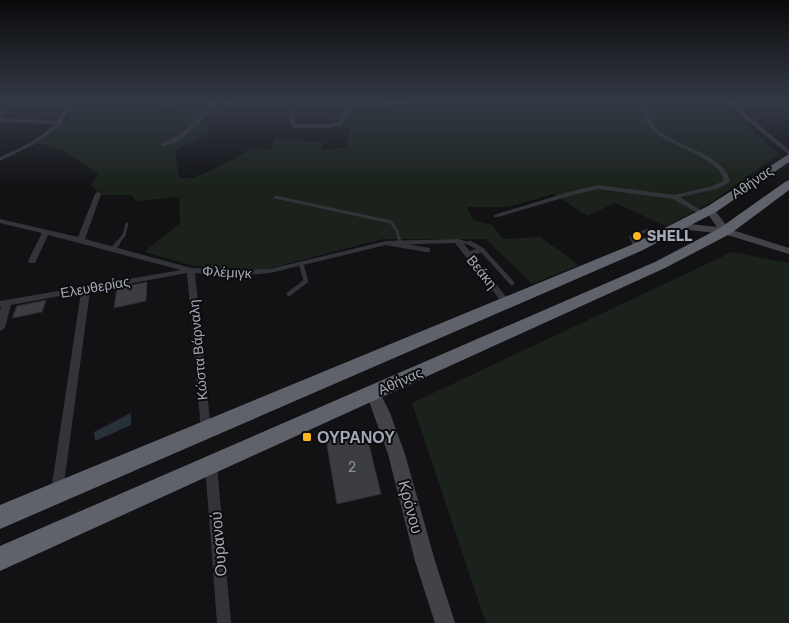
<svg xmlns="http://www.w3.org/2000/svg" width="789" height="623" font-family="Rubik,sans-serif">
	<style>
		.green { fill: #1a221b }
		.water { fill: #283138 }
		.building { fill: #3c3d41; stroke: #2c2c30 }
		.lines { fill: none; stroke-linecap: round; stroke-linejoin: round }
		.lane-far1 { stroke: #333439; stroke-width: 3 }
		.lane { stroke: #333439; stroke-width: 4.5 }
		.street { fill: #333439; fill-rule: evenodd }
		.secondary { fill: #414349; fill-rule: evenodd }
		.highway { fill: #5f626b; fill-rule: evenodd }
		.poi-dot { fill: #fdb422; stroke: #0d0d0f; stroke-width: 2 }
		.labels { text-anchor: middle; stroke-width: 4; stroke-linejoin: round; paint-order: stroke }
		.street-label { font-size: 14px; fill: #a3a8b5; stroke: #0d0d0f }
		.poi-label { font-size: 14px; font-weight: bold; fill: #a3a8b5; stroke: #0d0d0f; text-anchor: start }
		.near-number-label { font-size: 14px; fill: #898d98 }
		.near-poi-label { font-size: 16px; font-weight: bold; fill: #a3a8b5; stroke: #0d0d0f; text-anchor: start }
		.near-street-label { font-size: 16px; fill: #a3a8b5; stroke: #0d0d0f }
	</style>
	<rect width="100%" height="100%" fill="#121214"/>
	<path class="green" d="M77,101H155L150,106L168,116L180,107L206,111L201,124L210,126L209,133L175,151L179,178H194L228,162L252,148L271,149L275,139L322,142V149L346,148L350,128L331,127L339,110L442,101H645L649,103L721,101L726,108L779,154L712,202L666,226L615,203L587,216L554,194L508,207H467L473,220L492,225L503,239L540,237L579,265L532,284L486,239H383L259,271L195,266L144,252L180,223L179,197L136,201L131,195H101L91,185L98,174L64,151L37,143L66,121Z
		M732,252L789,263V623H486L412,403Z"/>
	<path class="water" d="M131,413V425L95,441L94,432Z"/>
	<path class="building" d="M147,282L146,301L114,308L117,288Z
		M46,300L42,312L12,318L17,306Z
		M366,432L381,494L337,504L326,440Z"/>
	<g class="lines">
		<path class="lane-far1" d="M275,197L391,222L397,231L400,242
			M458,241L472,244
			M386,243L394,244
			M117,244L124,235L127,224
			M634,244L631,237L647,230L664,232"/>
		<path class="lane" d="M387,243L428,250
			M470,243L482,250
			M634,243L636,248
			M113,249L118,243
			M468,254L482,250L512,283
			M289,294L306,281L301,264"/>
		<path class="street" d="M15,101H20L0,117V113Z
			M71,101H75L62,122V124L35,144L0,161V157C20,148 39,140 54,124L0,122V118L57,121Z
			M195,101H217L212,108H225L226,105L222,101H227L230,105L229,110H210C199,124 180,146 162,146V144C183,135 197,120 210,104Z
			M408,101H428L426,102L350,108L342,125L329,128H294L289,123V111L291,110L293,111L296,124H329L338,123L346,106Z
			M646,101H651L646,106C648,114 650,121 656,128C674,147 726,153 730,182L717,189L680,197L705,213V215H701L673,199L598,189L573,195L498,217H494V215L569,192L598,185L675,195L712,186L724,181C720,157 669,147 653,130C645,123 643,115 642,106Z
			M728,101H733L740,109L789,150V155L736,111Z
			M98,192L101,194L85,239L191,268L239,270L270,269L386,241L457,239H460L511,303L510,305H504L455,243L386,245L270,273L239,276L195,273L211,430L210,433L206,435L202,433L201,430L187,273L90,291L63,491L61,495L57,497L53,495L51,491L81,292L11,305L5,328L0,331V312L1,307H0V301L181,270L48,235L36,261L35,263H29L28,261L42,233L0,223V219L78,237L95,194Z
			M211,460L215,461L217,465L231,623H217L205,465L207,461Z"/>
		<path class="secondary" d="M710,207L713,208L729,229L789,248V254L724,234L681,229L676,226L681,223L717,227L705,210Z
			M373,387L378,389L390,413L405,454L435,561L455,623H435L415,561L388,454L366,393L368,389Z"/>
		<path class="highway" d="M789,154V162L716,212L641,251L0,529V505L631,245L708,206Z
			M789,180V190L730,234L665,268L0,571V546L655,262L720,228L785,182Z"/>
	</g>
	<linearGradient id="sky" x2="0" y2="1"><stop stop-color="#0a0a0b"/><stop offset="0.54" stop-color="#333945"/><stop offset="1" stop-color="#333945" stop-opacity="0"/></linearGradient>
	<rect width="789" height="188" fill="url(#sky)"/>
	<g class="poi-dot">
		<circle cx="637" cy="236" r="5"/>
		<rect x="302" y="432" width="10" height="10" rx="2.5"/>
	</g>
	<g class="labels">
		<g class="street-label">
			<text transform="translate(752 182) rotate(-34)" y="5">Αθήνας</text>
			<text transform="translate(227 272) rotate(3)" y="5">Φλέμιγκ</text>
			<text transform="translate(482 272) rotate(51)" y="5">Βεάκη</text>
			<text transform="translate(95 287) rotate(-10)" y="5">Ελευθερίας</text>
			<text transform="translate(198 350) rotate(-95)" y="5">Κώστα Βάρναλη</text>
			<text transform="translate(400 381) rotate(-24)" y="5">Αθήνας</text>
		</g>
		<g class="poi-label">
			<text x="647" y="241">SHELL</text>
		</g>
		<g class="near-number-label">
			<text x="352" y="472">2</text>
		</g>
		<g class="near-poi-label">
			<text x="317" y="443">ΟΥΡΑΝΟΥ</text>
		</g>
		<g class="near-street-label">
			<text transform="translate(411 507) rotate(75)" y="6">Κρόνου</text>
			<text transform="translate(218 544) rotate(-95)" y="6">Ουρανού</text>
		</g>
	</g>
</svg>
